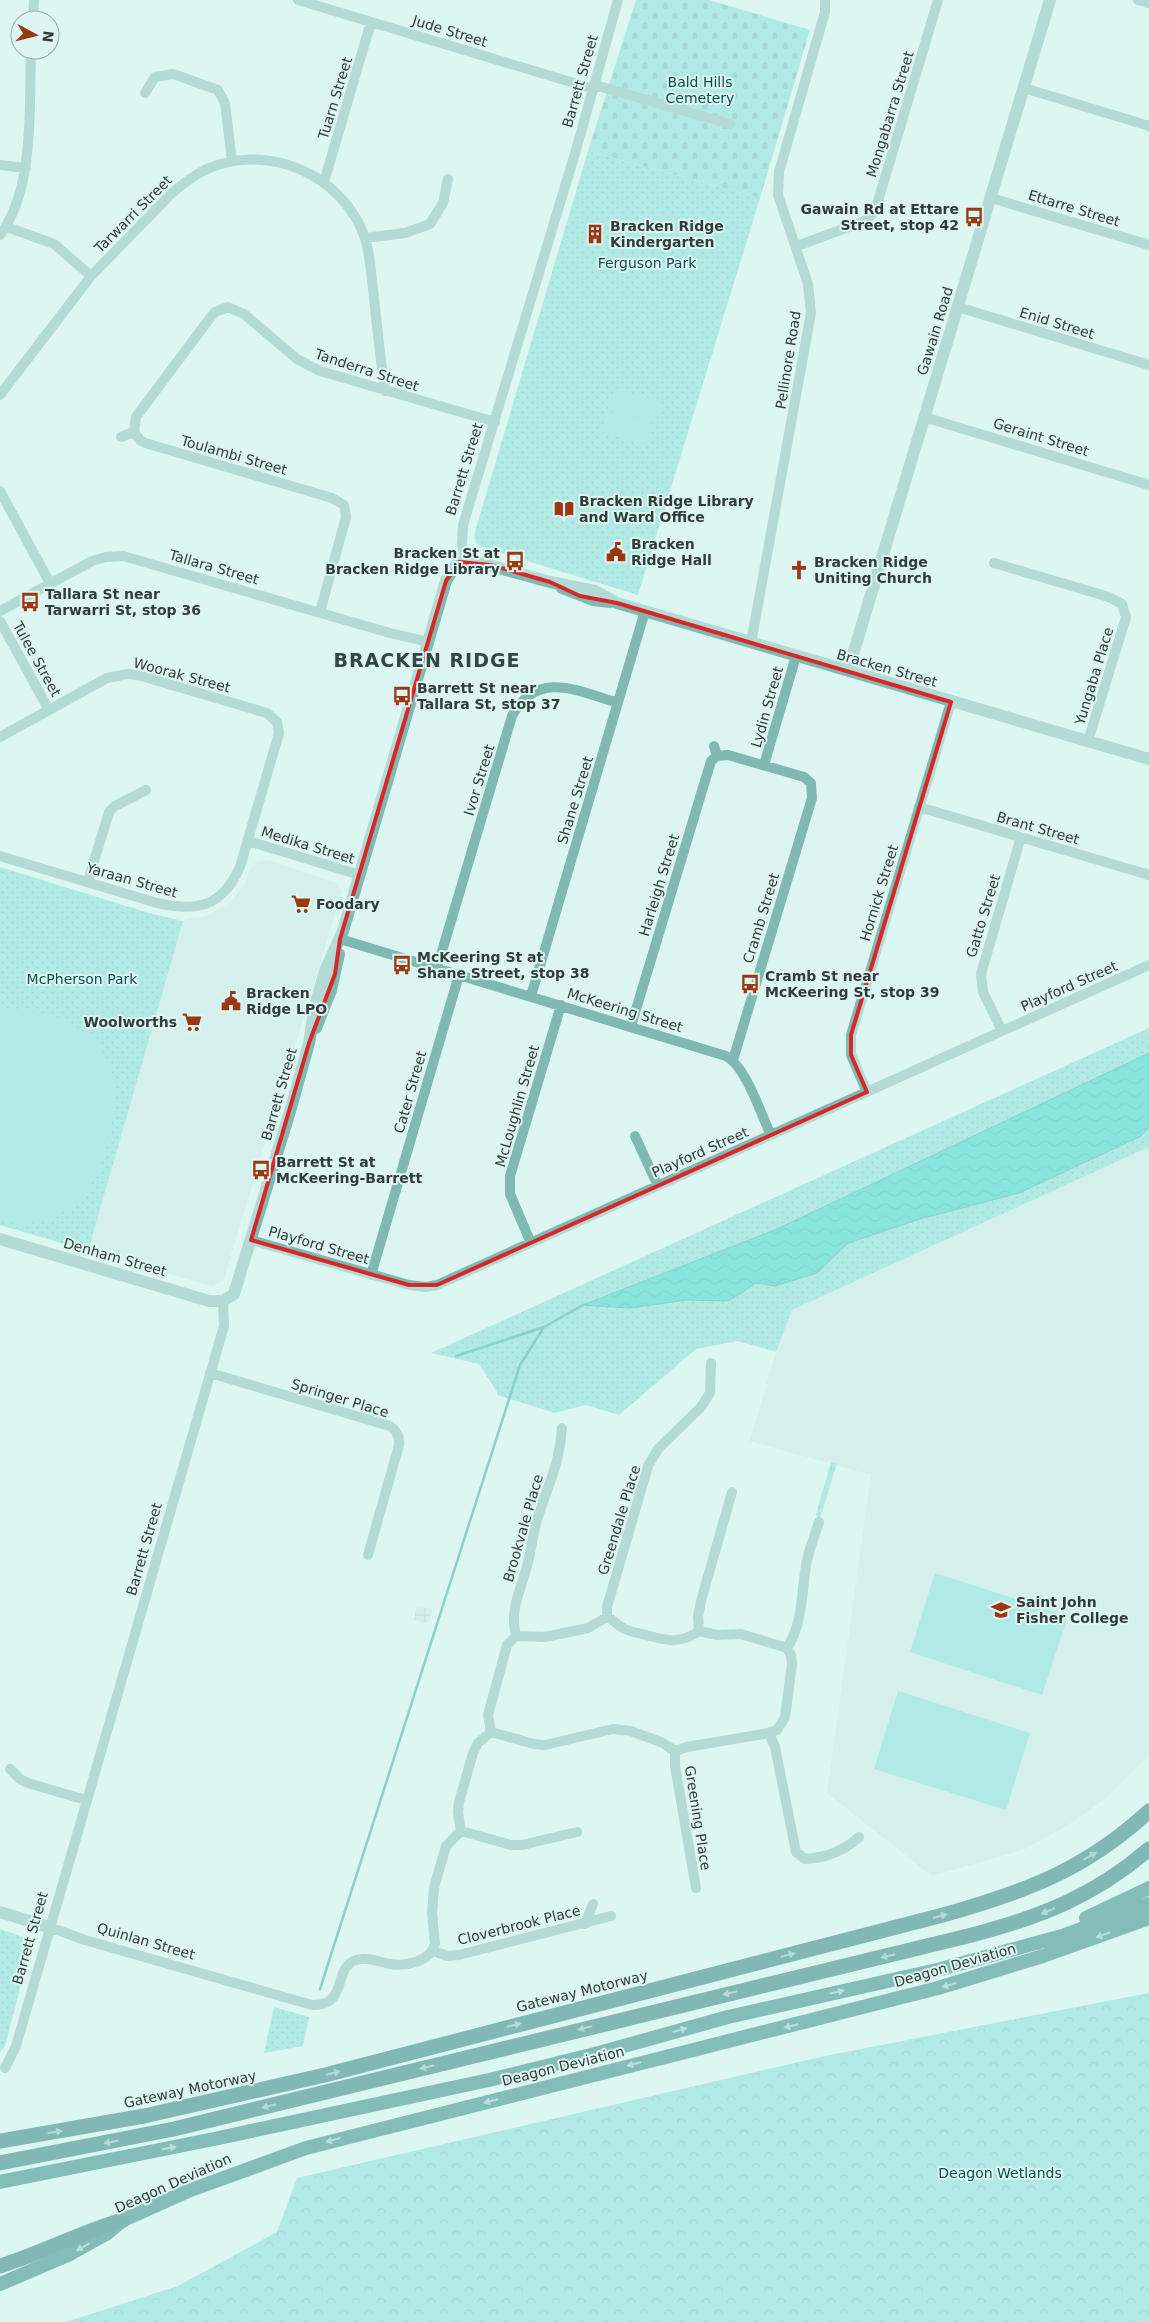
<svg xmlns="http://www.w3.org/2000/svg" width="1149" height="2322" font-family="'DejaVu Sans',sans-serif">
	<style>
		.built { fill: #c7e9e6 }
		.industrial { fill: url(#industrial-grid) }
		.grass { fill: url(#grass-tufts) }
		.forest { fill: url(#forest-crowns) }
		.cemetery { fill: url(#cemetery-stones) }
		.park { fill: url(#park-dots) }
		.garden { fill: #7cdbd2 }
		.water { fill: url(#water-waves); stroke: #28a49c }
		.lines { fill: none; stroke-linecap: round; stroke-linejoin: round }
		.stream { stroke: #28a49c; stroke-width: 2.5 }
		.minor { stroke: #80b8b2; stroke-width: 10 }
		.tertiary { stroke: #80b8b2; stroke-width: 12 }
		.trunk { stroke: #1a7872; stroke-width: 14 }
		.motorway { stroke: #166d67; stroke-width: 15 }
		.oneway { fill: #83b8b3 }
		.oneway2 { fill: #8ec3bf }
		.marked { fill: none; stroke: #d62828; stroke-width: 4; stroke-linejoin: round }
		.labels { text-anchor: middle; stroke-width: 4; stroke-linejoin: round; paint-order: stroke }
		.street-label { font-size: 14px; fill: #323c3b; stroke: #dcf5f2 }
		.park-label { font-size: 14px; fill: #0b504b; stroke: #dcf5f2 }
		.poi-label { font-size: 14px; font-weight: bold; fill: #323c3b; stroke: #dcf5f2; text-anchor: start }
		.district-label { font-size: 19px; font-weight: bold; letter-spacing: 1px; fill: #324745; stroke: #dcf5f2 }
	</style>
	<defs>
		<pattern id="industrial-grid" width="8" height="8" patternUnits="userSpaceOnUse" patternTransform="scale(1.25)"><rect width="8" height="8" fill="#c7e9e6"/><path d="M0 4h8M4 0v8" fill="none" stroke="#abc9c6"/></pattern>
		<pattern id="grass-tufts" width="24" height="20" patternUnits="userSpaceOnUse" patternTransform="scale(1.25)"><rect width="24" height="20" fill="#7cdbd2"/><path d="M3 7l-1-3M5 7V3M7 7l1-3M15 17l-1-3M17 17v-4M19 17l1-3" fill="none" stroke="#66b3ac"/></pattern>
		<pattern id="forest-crowns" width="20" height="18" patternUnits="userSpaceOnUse" patternTransform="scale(1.25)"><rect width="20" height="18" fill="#7cdbd2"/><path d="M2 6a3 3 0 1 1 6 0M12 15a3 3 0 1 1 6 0" fill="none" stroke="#66b3ac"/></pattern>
		<pattern id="cemetery-stones" width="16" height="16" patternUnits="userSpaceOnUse" patternTransform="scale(1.25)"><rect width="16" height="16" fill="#7cdbd2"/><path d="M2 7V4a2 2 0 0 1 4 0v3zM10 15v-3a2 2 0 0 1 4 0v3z" fill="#66b3ac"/></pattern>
		<pattern id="park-dots" width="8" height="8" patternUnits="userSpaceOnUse" patternTransform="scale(1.25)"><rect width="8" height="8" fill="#7cdbd2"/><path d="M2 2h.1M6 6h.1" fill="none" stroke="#66b3ac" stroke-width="1.8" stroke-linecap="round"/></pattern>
		<pattern id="water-waves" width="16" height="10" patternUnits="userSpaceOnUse" patternTransform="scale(1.25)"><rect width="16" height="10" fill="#23d0c5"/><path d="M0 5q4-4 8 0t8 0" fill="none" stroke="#1faaa1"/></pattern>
	</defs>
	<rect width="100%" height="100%" fill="#dcf5f2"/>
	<path class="built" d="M268,860L336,883L342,892L223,1281L212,1286L88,1251L183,921L187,918L204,917L229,903L245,884L250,869L258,861Z
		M1149,1147V1755L1105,1799L1068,1825L1025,1849L932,1876L827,1793L871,1475L750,1441L776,1352L792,1310Z"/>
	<path class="industrial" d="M417,1606L432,1610L428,1624L414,1620Z"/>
	<path class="grass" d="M831,1462L837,1463L819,1522L816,1514Z"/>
	<path class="forest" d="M1149,1993V2322H66L178,2286L277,2232L297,2178L825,2056Z"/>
	<path class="cemetery" d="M636,0H709L810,30L760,198L588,151Z"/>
	<path class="park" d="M588,151L760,198L638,595L482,547L476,543L474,535Z
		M0,867L149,913L183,921L88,1251L0,1225Z
		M1149,1028V1147L792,1310L776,1352L738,1341L696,1349L619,1415L586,1405L555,1413L497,1395V1392L479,1364L431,1353Z
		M0,1929L26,1938L31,1947L5,2046L0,2053Z
		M274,2007L309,2017L303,2046L264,2053Z"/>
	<path class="garden" d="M614,389L662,402L655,422L608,410Z
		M607,411L654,424L648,445L601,432Z
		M0,1007L42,1013L70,1022L98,1044L114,1078L115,1111L100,1170L79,1203L48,1220L24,1224L0,1220Z
		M935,1573L1068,1616L1042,1695L910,1652Z
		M898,1691L1030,1733L1006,1810L874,1769Z"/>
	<path class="water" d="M1149,1053V1127L1141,1136L1019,1193L920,1219L848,1243L817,1273L775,1286L756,1283L729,1301L686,1300L630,1308L583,1305L777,1229Z"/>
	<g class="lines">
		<path class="stream" d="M456,1356L544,1327L583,1305
			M320,1989L520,1365L544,1327"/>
		<path class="minor" d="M298,0L594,89
			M1138,0L1149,3
			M33,20L34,0
			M595,85L730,124
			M1024,88L1149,126
			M145,93L155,77L173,74L218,90L225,103L232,161
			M0,165L26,168
			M324,182L371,22
			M991,198L1149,245
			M7,227L54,244L91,276
			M0,235C35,188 29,108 31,50
			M365,238L405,233L430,224L443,203L448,179
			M797,246L865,221L875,211L938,0
			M958,307L1149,365
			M0,395L91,276L170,195C181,185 192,176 207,169C267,142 343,174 365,238C370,254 371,273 373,290C377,324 380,358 385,391
			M924,417L1149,485
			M134,432L136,417L210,318L215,312L228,307L244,314L297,359L320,371L495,422
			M134,432L140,440L145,443L332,498L344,505L346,517L320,612
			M121,437L134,432
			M0,491L50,583
			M465,561L462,544L463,525L576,150L618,0
			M994,563L1109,597L1122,604L1126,617L1088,741
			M0,611L92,561L106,557L123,556L390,633L429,642
			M0,621L49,710
			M751,643L811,313L808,284L778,195L779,172L825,12V0
			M0,737L107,678L127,674L138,675L267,713L277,722L279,733L240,867C222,907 197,912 157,903L0,856
			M714,746L717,756
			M764,765L796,656
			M919,807L1149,875
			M248,841L360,875
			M88,881L109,812L115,806L146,790
			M340,939L726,1056C747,1068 760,1113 771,1135
			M437,968L512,716C538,669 578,691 618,703
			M531,996L645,611
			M631,1026L711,761L717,756L728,755L804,777L811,783L812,798L733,1060
			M1002,1031L983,992L981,974L1021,837
			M867,1092L851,1055V1035L951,702
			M635,1136L658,1186
			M251,1240L409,1285L426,1287L437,1285L1149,965
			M530,1241L510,1194V1176L561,1005
			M371,1275L459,975
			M210,1373L390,1426C397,1431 400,1437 399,1445L368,1555
			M607,1617V1607L648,1466L658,1449L701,1407L710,1393L711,1363
			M699,1631L698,1617L701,1601L732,1492
			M516,1636C509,1607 522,1589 528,1562C532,1547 533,1531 538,1517C548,1485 560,1463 562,1428
			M787,1648C804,1622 801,1590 807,1560C810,1547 815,1535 819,1522
			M769,1733L775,1747L796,1852L805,1859C824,1858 844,1851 859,1837
			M675,1751V1766L696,1888
			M10,1769L20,1779L28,1783L86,1800
			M461,1831L511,1845H522L577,1832
			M585,1924L593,1904
			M49,1927L85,1940L312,2005C349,2006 332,1968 356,1960C367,1956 379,1962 390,1964C406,1967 431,1961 435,1944L432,1913L434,1888L446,1846L461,1831L458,1813L459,1802L473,1753L478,1743L491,1732L488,1715L507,1645L516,1636L545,1637L588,1628L607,1617C614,1620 617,1625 623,1628C630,1632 639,1633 646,1635C667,1641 681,1644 699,1631L717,1635L741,1634L787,1648L791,1655L792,1664L785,1717L777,1730L769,1733L687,1747L675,1751L663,1743L631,1731L613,1729L545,1745L534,1744L491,1732
			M434,1951L447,1956L459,1955L611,1916
			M5,2068L16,2046L224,1326L223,1301"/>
		<path class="tertiary" d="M562,588L593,600L610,602
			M848,671L1050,0
			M316,1028L331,990L339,954
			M0,1239L209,1301H223L234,1294L291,1108L309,1043L315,1006L325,971L343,931L446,581L456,565L465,561H473L550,582L595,591L617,603L1149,759
			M0,1912L49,1927"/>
		<path class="trunk" d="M1086,1918L1149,1888
			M0,2182L214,2139L489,2080L595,2054L728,2017L941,1969L1062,1936L1149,1904
			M0,2284L70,2254L106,2234L123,2220L188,2191L306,2148L938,1988L1043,1956L1149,1918"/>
		<path class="motorway" d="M0,2141L144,2116L325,2075L943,1915C1025,1892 1085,1870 1149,1811
			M0,2163L174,2129L972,1935C1040,1917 1095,1896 1149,1849
			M0,2266C42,2253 81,2232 123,2220"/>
	</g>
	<defs><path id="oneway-solid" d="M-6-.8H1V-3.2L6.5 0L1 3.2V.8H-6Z" transform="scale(1.25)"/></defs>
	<g class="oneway">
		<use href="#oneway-solid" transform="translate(1090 1856) rotate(-30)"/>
		<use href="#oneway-solid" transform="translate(1048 1911) rotate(157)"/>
		<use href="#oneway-solid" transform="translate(940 1916) rotate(-15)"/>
		<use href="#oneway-solid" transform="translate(788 1955) rotate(-14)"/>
		<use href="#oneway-solid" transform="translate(888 1956) rotate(167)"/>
		<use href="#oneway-solid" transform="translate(730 1993) rotate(167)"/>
		<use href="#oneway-solid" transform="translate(514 2025) rotate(-15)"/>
		<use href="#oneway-solid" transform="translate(585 2028) rotate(167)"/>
		<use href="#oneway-solid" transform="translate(427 2067) rotate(166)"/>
		<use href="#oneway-solid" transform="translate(333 2073) rotate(-15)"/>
		<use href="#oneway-solid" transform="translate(269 2106) rotate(166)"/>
		<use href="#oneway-solid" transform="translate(55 2132) rotate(-9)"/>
		<use href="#oneway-solid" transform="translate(111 2142) rotate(169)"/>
	</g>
	<g class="oneway2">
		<use href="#oneway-solid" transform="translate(1103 1935) rotate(160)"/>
		<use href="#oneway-solid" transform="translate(949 1985) rotate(164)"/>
		<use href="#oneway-solid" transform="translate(837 1992) rotate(-12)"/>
		<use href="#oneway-solid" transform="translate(791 2026) rotate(166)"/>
		<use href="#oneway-solid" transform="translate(680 2030) rotate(-16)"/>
		<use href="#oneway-solid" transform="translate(634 2064) rotate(166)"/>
		<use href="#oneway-solid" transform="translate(491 2101) rotate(166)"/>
		<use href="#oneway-solid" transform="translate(333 2140) rotate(164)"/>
		<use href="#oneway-solid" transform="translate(169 2148) rotate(-11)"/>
		<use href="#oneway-solid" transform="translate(83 2247) rotate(151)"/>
	</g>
	<path d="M0 0H1149V2322H0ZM459,562L491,565L550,582L580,596L617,603L951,702L851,1035V1055L867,1092L437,1285H409L251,1240L309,1043L335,974L340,939L446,581Z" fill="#dcf5f2" fill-opacity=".55" fill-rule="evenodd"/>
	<path class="marked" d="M459,562L491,565L550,582L580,596L617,603L951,702L851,1035V1055L867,1092L437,1285H409L251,1240L309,1043L335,974L340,939L446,581Z"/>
	<defs>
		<symbol id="bus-bare" viewBox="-9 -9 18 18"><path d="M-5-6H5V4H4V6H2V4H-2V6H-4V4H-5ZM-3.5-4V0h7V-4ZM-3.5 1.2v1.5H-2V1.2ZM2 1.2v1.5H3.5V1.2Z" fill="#9d3712" stroke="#dcf5f2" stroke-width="2.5" paint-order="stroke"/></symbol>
		<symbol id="building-bare" viewBox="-9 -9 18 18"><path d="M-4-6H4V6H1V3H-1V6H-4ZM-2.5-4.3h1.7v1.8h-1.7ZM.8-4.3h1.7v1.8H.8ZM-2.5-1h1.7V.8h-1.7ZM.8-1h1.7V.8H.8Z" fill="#9d3712" stroke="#dcf5f2" stroke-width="2.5" paint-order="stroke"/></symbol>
		<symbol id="library-bare" viewBox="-9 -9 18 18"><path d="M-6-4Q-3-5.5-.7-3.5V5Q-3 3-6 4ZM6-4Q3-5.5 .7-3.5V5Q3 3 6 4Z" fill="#9d3712" stroke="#dcf5f2" stroke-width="2.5" paint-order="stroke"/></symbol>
		<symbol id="civic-bare" viewBox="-9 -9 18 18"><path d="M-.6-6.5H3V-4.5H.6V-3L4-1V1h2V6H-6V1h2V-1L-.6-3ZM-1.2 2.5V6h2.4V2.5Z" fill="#9d3712" stroke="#dcf5f2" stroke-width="2.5" paint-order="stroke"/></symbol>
		<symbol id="church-bare" viewBox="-9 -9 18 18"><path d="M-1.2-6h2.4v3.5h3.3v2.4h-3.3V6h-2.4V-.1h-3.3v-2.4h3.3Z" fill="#9d3712" stroke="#dcf5f2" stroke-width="2.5" paint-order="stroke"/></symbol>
		<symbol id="supermarket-bare" viewBox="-9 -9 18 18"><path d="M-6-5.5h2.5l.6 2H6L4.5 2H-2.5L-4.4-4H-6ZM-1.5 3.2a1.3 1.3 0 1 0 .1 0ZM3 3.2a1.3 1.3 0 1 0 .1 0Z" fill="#9d3712" stroke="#dcf5f2" stroke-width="2.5" paint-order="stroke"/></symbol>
		<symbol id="school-bare" viewBox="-9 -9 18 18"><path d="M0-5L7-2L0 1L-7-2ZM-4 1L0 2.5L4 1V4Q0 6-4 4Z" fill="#9d3712" stroke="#dcf5f2" stroke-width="2.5" paint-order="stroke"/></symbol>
	</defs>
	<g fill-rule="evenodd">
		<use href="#bus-bare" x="960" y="203" width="28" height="28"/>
		<use href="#building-bare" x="581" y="220" width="28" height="28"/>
		<use href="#library-bare" x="550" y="495" width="28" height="28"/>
		<use href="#civic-bare" x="602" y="538" width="28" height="28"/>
		<use href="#bus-bare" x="501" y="547" width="28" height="28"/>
		<use href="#church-bare" x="785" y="556" width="28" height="28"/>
		<use href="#bus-bare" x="16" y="588" width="28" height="28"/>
		<use href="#bus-bare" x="388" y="682" width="28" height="28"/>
		<use href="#supermarket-bare" x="287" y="890" width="28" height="28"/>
		<use href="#bus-bare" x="388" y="951" width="28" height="28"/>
		<use href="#bus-bare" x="736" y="970" width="28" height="28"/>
		<use href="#civic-bare" x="217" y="987" width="28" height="28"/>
		<use href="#supermarket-bare" x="178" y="1008" width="28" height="28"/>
		<use href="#bus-bare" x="247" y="1156" width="28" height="28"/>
		<use href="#school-bare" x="987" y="1596" width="28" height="28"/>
	</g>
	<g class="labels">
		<g class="street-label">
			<text transform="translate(450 31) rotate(17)" y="5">Jude Street</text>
			<text transform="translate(580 81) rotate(-74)" y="5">Barrett Street</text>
			<text transform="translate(335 98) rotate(-73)" y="5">Tuarn Street</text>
			<text transform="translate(890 114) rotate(-73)" y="5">Mongabarra Street</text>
			<text transform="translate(1074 208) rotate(17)" y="5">Ettarre Street</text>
			<text transform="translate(133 214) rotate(-45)" y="5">Tarwarri Street</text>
			<text transform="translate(1057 323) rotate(17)" y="5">Enid Street</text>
			<text transform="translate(935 331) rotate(-73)" y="5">Gawain Road</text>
			<text transform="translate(788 360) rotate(-81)" y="5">Pellinore Road</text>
			<text transform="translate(367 370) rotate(18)" y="5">Tanderra Street</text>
			<text transform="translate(1041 437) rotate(17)" y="5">Geraint Street</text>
			<text transform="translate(234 455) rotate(16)" y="5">Toulambi Street</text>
			<text transform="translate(464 469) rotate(-73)" y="5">Barrett Street</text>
			<text transform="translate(214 567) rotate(16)" y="5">Tallara Street</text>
			<text transform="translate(37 659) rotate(61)" y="5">Tulee Street</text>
			<text transform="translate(887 668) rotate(16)" y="5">Bracken Street</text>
			<text transform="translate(182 675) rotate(15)" y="5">Woorak Street</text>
			<text transform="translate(1094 676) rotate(-73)" y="5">Yungaba Place</text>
			<text transform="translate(767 707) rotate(-74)" y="5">Lydin Street</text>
			<text transform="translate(479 780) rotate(-73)" y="5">Ivor Street</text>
			<text transform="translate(575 800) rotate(-73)" y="5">Shane Street</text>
			<text transform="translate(1038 828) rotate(16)" y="5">Brant Street</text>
			<text transform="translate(308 845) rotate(17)" y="5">Medika Street</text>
			<text transform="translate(132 880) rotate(16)" y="5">Yaraan Street</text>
			<text transform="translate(659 885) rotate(-73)" y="5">Harleigh Street</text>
			<text transform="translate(879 893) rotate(-73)" y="5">Hornick Street</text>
			<text transform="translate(983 916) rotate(-73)" y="5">Gatto Street</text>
			<text transform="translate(761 918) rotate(-73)" y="5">Cramb Street</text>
			<text transform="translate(1069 986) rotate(-24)" y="5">Playford Street</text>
			<text transform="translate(625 1010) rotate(17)" y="5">McKeering Street</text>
			<text transform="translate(410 1092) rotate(-74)" y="5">Cater Street</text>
			<text transform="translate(279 1094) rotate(-74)" y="5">Barrett Street</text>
			<text transform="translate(517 1106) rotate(-74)" y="5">McLoughlin Street</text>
			<text transform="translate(700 1152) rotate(-24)" y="5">Playford Street</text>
			<text transform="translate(319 1245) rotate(16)" y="5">Playford Street</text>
			<text transform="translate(115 1257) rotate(16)" y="5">Denham Street</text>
			<text transform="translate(340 1398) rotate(17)" y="5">Springer Place</text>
			<text transform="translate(619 1520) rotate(-73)" y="5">Greendale Place</text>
			<text transform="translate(523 1528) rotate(-74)" y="5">Brookvale Place</text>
			<text transform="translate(144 1549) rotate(-74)" y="5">Barrett Street</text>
			<text transform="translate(698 1818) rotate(81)" y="5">Greening Place</text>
			<text transform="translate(519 1925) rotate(-14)" y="5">Cloverbrook Place</text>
			<text transform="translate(30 1938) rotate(-74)" y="5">Barrett Street</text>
			<text transform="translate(146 1941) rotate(16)" y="5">Quinlan Street</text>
			<text transform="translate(955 1965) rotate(-16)" y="5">Deagon Deviation</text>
			<text transform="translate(582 1991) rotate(-14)" y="5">Gateway Motorway</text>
			<text transform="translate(563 2066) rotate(-14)" y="5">Deagon Deviation</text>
			<text transform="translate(190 2089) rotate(-12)" y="5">Gateway Motorway</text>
			<text transform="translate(173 2183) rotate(-24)" y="5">Deagon Deviation</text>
		</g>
		<g class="park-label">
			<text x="700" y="87">Bald Hills<tspan x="700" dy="16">Cemetery</tspan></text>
			<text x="647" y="268">Ferguson Park</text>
			<text x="82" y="984">McPherson Park</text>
			<text x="1000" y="2178">Deagon Wetlands</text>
		</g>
		<g class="poi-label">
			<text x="959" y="214" text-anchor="end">Gawain Rd at Ettare<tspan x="959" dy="16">Street, stop 42</tspan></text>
			<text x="610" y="231">Bracken Ridge<tspan x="610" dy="16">Kindergarten</tspan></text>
			<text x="579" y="506">Bracken Ridge Library<tspan x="579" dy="16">and Ward Office</tspan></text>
			<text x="631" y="549">Bracken<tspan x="631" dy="16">Ridge Hall</tspan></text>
			<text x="500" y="558" text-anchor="end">Bracken St at<tspan x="500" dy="16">Bracken Ridge Library</tspan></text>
			<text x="814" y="567">Bracken Ridge<tspan x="814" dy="16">Uniting Church</tspan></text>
			<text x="45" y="599">Tallara St near<tspan x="45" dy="16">Tarwarri St, stop 36</tspan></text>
			<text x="417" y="693">Barrett St near<tspan x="417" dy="16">Tallara St, stop 37</tspan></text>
			<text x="316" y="909">Foodary</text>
			<text x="417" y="962">McKeering St at<tspan x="417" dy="16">Shane Street, stop 38</tspan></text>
			<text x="765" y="981">Cramb St near<tspan x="765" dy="16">McKeering St, stop 39</tspan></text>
			<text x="246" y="998">Bracken<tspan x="246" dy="16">Ridge LPO</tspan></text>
			<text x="177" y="1027" text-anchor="end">Woolworths</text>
			<text x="276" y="1167">Barrett St at<tspan x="276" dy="16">McKeering-Barrett</tspan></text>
			<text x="1016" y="1607">Saint John<tspan x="1016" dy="16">Fisher College</tspan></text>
		</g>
		<g class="district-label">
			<text x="427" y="667">BRACKEN RIDGE</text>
		</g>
	</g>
	<g transform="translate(35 35) rotate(97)"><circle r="24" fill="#dcf5f2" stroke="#98aba9"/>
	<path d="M0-4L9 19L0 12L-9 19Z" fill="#9d3712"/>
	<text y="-8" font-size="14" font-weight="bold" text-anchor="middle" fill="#323c3b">N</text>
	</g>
</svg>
